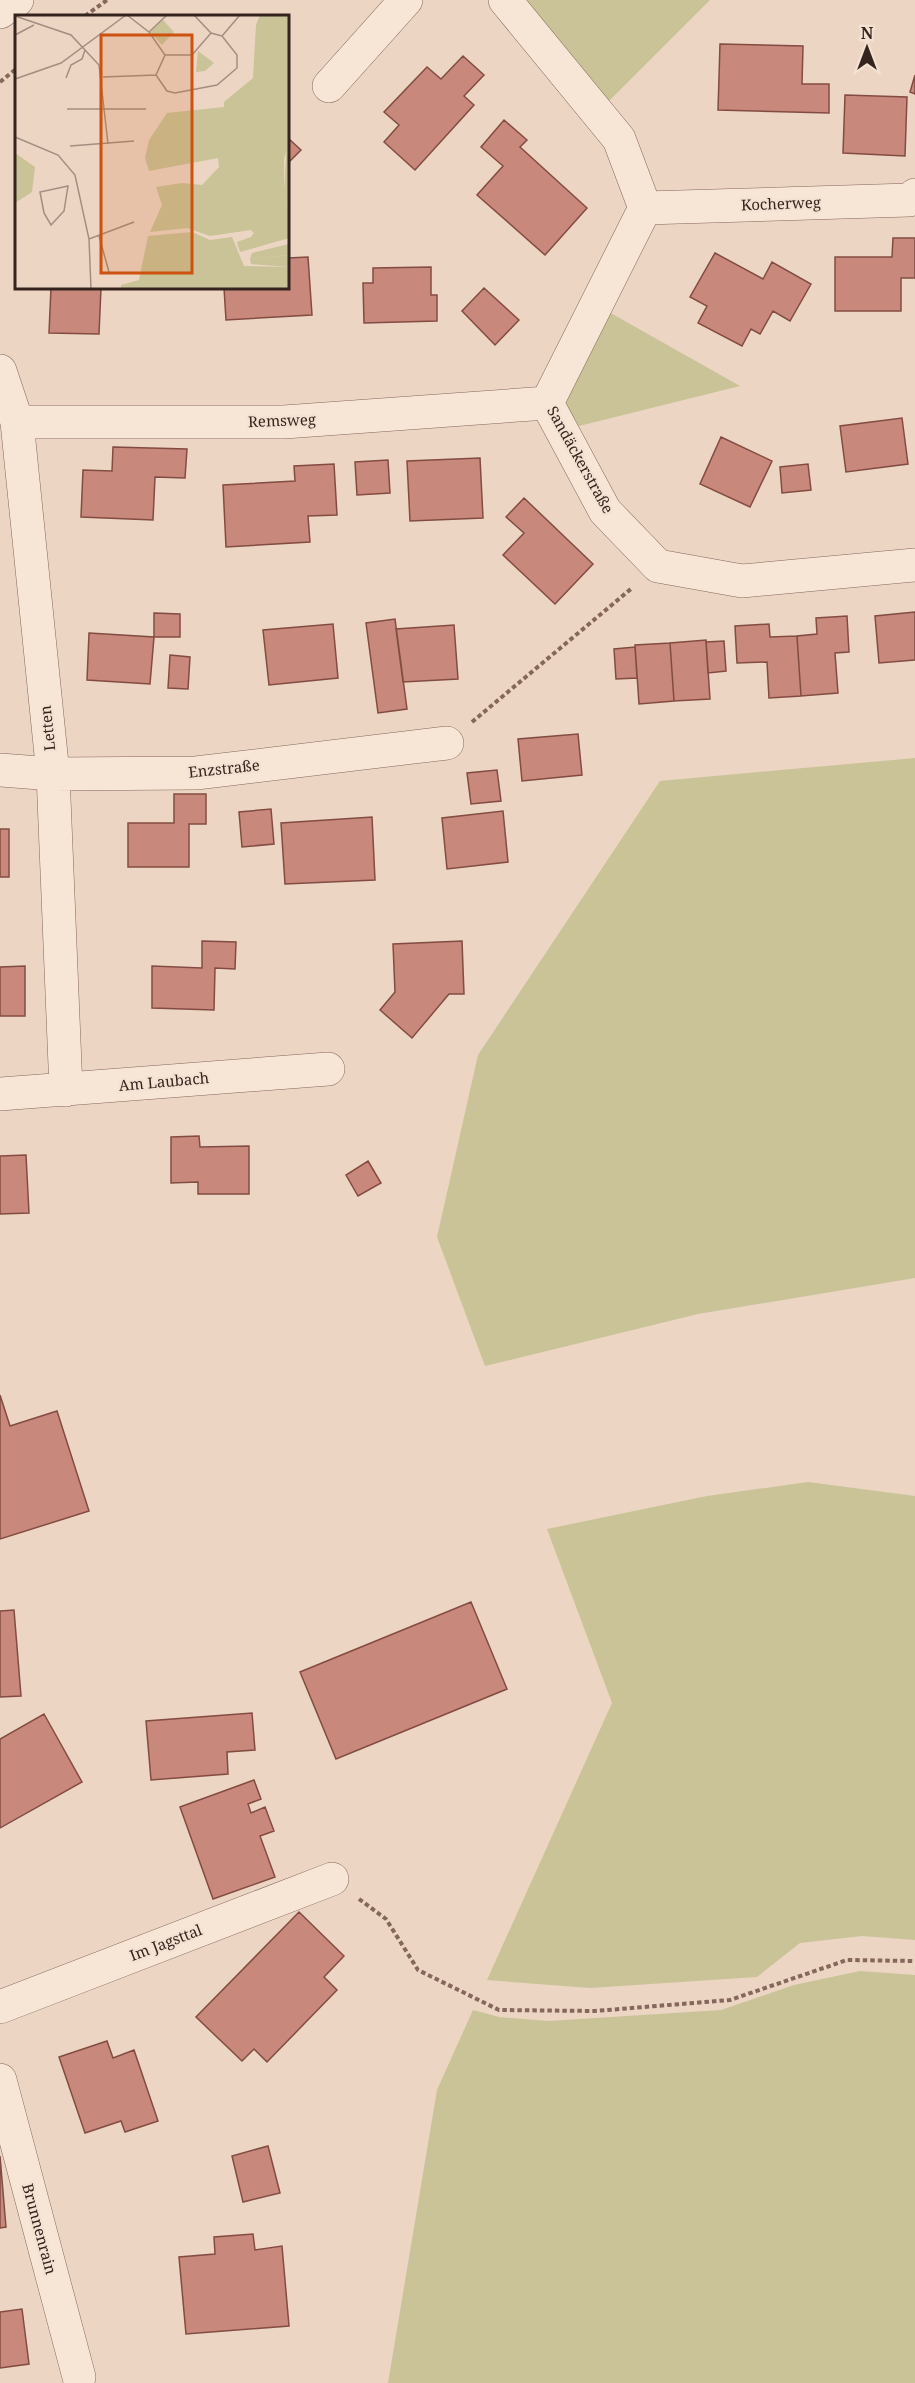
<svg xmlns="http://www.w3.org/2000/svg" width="915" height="2383" font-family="'Noto Serif',serif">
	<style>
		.green { fill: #c9c397 }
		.building { fill: #c8887b; stroke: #834c42; stroke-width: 1.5 }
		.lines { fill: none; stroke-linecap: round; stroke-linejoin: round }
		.minor-casing { stroke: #85675b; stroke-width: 34 }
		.path { stroke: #85675b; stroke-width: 4; stroke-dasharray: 4.5 3; stroke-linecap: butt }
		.minor { stroke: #f7e5d6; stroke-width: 33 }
		.labels { text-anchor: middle; stroke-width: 4.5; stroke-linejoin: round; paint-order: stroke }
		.street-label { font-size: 15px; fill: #35241e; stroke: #f3e2d2 }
		.inset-road { fill: none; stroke: #a38e81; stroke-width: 1.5 }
		.view { fill: #cd510f; fill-opacity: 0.15; stroke: #cd510f; stroke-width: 3 }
		.inset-edge { fill: none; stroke: #35241e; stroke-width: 3 }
	</style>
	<rect width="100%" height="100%" fill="#ecd5c3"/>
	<path class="green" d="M517,0H710L607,103Z
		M607,311L740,386L579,426L564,401Z
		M915,758V1278L698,1314L485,1366L437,1237L478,1055L660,781Z
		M808,1482L915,1496V1940L862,1936L800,1943L757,1977L590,1988L487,1980L612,1703L547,1529L707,1496Z
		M860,1971L915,1975V2383H388L437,2090L473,2010L499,2017L549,2021L721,2010L794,1985Z"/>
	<path class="building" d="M720,44L803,46L802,84H829V113L718,110Z
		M463,56L484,75L464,96L474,105L415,170L384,142L399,125L384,112L427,67L441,79Z
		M915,75V94L910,92Z
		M845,95L907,97L905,156L843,153Z
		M504,120L527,140L520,147L587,208L545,255L477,195L503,166L481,147Z
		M288,138L301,150L288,163Z
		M893,238H915V278H901V311H835V257H892Z
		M715,253L763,279L772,262L811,284L790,321L773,311L760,334L751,329L742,346L698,323L707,306L690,297Z
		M308,257L312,315L226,320L224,288H288V258Z
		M431,267V295H437V321L364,323L363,283H373V268Z
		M51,288H101L99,334L49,333Z
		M484,288L519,320L495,345L462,311Z
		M902,418L908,464L846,472L840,426Z
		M721,437L772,461L750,507L700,484Z
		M113,447L187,449L185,478L155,477L153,520L81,517L83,470L112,471Z
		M480,458L483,518L410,521L407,461Z
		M388,460L390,493L357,495L355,462Z
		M334,464L337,515L308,516L310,542L226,547L223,485L295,481L294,466Z
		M808,464L811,490L782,493L780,467Z
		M524,498L593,564L555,604L503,555L524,533L506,517Z
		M915,612V660L879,663L875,616Z
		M154,613L180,614V637H154Z
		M847,616L849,652L835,653L838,693L801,696L797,636L817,634L816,618Z
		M395,619L407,709L378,713L366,623Z
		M333,624L338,678L269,685L263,630Z
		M769,624L770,637L797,636L801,696L769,698L767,662L737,663L735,626Z
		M454,625L458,679L403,682L396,629Z
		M89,633L154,637L150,684L87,680Z
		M706,640L710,699L674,701L670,643Z
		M724,641L726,671L708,673L706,642Z
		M670,643L674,701L639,704L635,645Z
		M635,647L637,678L616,679L614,649Z
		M170,655L190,657L188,689L168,688Z
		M578,734L582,775L522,781L518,739Z
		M497,770L501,801L471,804L467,773Z
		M174,794H206V824H189V867H128V823H174Z
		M271,809L274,844L242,847L239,812Z
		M503,811L508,862L447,869L442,818Z
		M372,817L375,880L285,884L281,823Z
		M0,829H9V877H0Z
		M202,941L236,942L235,969L215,968L214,1010L152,1008V966L202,968Z
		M462,941L464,994H449L412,1038L380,1010L395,992L393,944Z
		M25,966V1016H0V967Z
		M199,1136L200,1147L249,1146V1194H198V1182L171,1183V1137Z
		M26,1155L29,1213L0,1214V1156Z
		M368,1161L381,1183L358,1196L346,1175Z
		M0,1395L10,1426L57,1411L89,1511L0,1539Z
		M471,1602L507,1689L336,1759L300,1672Z
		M14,1610L21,1696L0,1697V1611Z
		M252,1713L255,1750L227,1752L228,1774L151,1780L146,1721Z
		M44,1714L82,1782L0,1828V1739Z
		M254,1780L261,1799L248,1804L251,1813L265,1807L274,1831L260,1836L275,1877L213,1899L180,1807Z
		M299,1912L344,1956L324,1977L337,1990L267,2062L254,2049L242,2061L196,2017Z
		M107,2041L113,2058L134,2050L158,2121L125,2132L121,2121L85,2133L59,2057Z
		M268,2146L280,2193L243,2202L232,2156Z
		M0,2156L6,2227L0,2228Z
		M253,2234L255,2250L282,2246L289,2326L186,2334L179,2257L215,2254L214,2237Z
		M22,2309L29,2364L0,2368V2312Z"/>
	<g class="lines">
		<defs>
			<path id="minor" d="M505,0L619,139L645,208L547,403
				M0,12L17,0
				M329,86L406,0
				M645,208L909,200L915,195
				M0,371L17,422L53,774L66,1090
				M547,403L605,511L658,566L742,581L915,565
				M17,422H284L547,403
				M0,770L53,774L196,773L447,743
				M0,1094L328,1069
				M0,2007L332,1879
				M0,2080L79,2377"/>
		</defs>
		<use href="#minor" class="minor-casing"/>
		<path class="path" d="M85,16L107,0
			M0,82L16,69
			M472,722L632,588
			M359,1899L386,1919L418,1970L499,2010L595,2011L730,2000L847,1960L915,1961"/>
		<use href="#minor" class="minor"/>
	</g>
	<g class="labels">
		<g class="street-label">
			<text transform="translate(781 204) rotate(-2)" y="5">Kocherweg</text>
			<text transform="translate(282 421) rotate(-2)" y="5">Remsweg</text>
			<text transform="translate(580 460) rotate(61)" y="5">Sandäckerstraße</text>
			<text transform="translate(48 728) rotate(-96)" y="5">Letten</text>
			<text transform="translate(224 769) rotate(-6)" y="5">Enzstraße</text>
			<text transform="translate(164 1082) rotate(-5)" y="5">Am Laubach</text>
			<text transform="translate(166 1943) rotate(-21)" y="5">Im Jagsttal</text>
			<text transform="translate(39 2229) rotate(75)" y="5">Brunnenrain</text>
		</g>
	</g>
	<g transform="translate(15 15)">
		<rect width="274" height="274" fill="#ecd5c3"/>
		<path d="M245,0H274L275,125L269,144V176L274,196V223L225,237L222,227L236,222L239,218L236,215L195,221L172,213L135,217L147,190L141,172L167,168L187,170L204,152L203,143L134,156L130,143L134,125L152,98L209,92V87L238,63L241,10ZM148,5L159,17L147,30L135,17ZM183,36L199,48L190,56L181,57ZM0,138L20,152L17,177L0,188ZM177,217L195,225L217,222L229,251L274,252V274H106V270L124,265L133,221ZM274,229V240L235,244L237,238Z" fill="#c9c397"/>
		<path d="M272,125H275L274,196L269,176ZM274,240V252L236,249L235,244Z" fill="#c9c397"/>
		<path class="inset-road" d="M112,0L134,17L152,0M179,0L196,18L207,21M0,1L56,20L84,50L93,129M134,17L150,40L141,60M0,20L19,10M207,21L225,0M150,40H177L196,18M141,60L152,76L160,78L202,70L222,53V40L207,21M88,62L141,60M51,63L56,50L67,44L70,35M0,64L46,48L111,0M52,94H131M0,122L43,140L60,160L74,224L76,274M55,131L119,126M53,171L49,196L36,210L29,198L25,177ZM84,221L94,257M74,224L119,207"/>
		<path class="view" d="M86,20H177V258H86Z"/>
		<rect width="274" height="274" class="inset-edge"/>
	</g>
	<g transform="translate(867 48)" stroke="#f3e2d2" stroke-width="4.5" paint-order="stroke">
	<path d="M0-4.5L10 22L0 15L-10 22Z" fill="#35241e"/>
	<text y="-9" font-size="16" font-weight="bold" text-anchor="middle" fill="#35241e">N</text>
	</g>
</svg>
